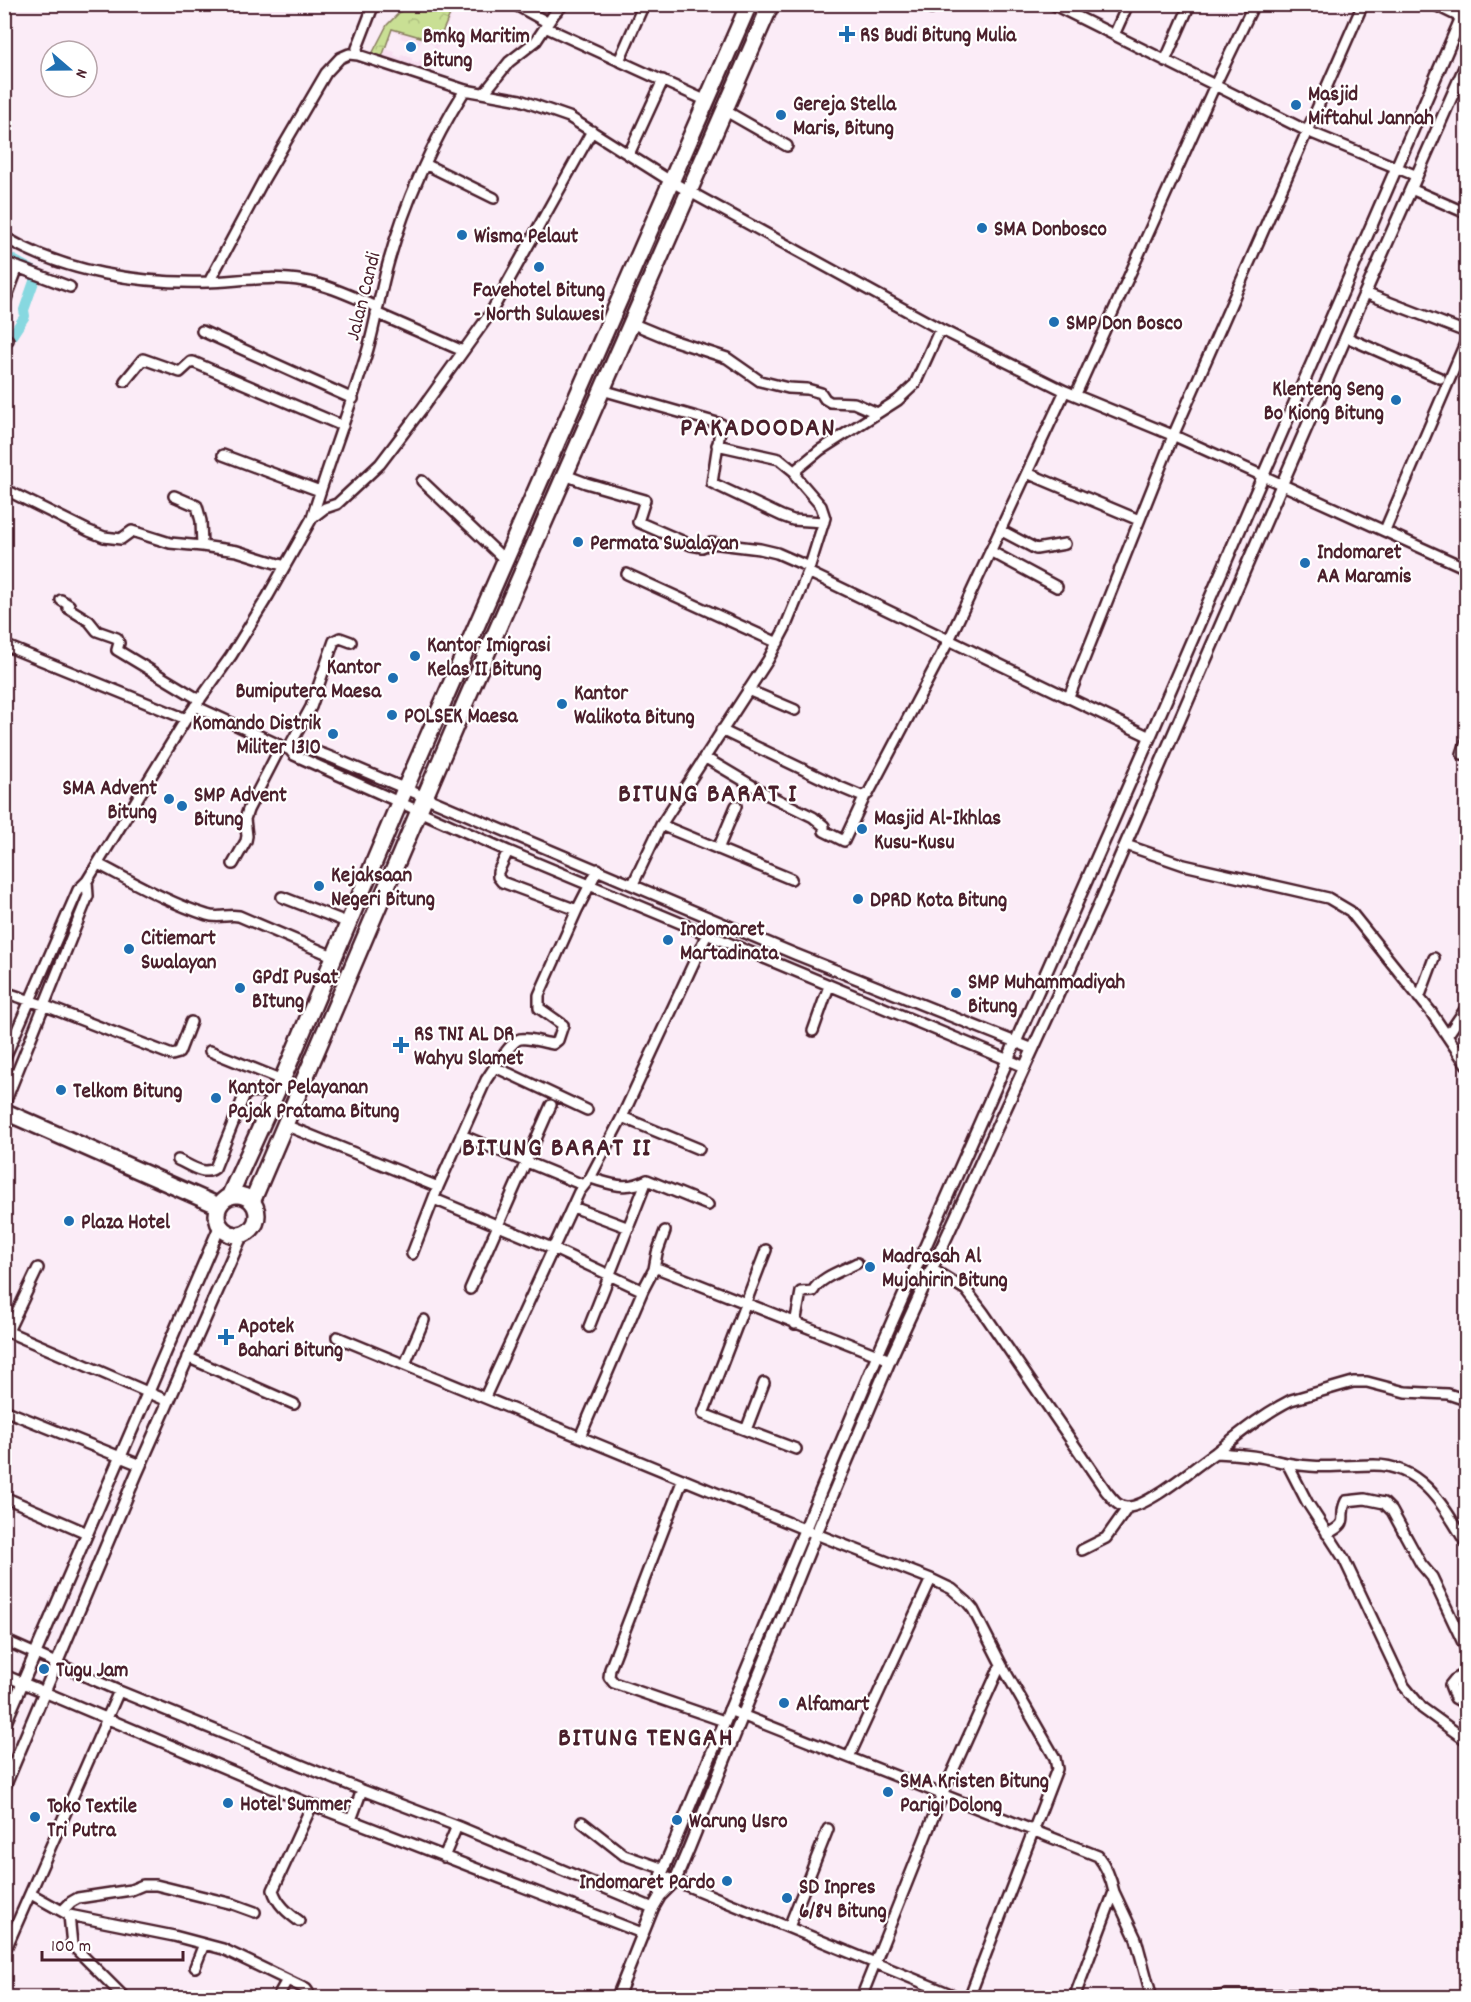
<svg xmlns="http://www.w3.org/2000/svg" width="1471" height="2002" font-family="Dekko,sans-serif">
	<style>
		.built { fill: #f8dff1; fill-rule: evenodd }
		.park { fill: url(#park-crowns); stroke: #8a7f60; stroke-width: 1.5 }
		.lines { fill: none; stroke-linecap: round; stroke-linejoin: round }
		.canal { stroke: #87d8e0; stroke-width: 10 }
		.minor-casing { stroke: #4a1f2b; stroke-width: 14 }
		.tertiary-casing { stroke: #4a1f2b; stroke-width: 15 }
		.trunk-casing { stroke: #4a1f2b; stroke-width: 20 }
		.minor { stroke: #fff; stroke-width: 9 }
		.tertiary { stroke: #fff; stroke-width: 10 }
		.trunk { stroke: #fff; stroke-width: 15 }
		.poi-dot { fill: #1f6fb2; stroke: #fff; stroke-width: 2 }
		.labels { text-anchor: middle; stroke-width: 4.5; stroke-linejoin: round; paint-order: stroke }
		.poi-label { font-size: 21px; font-weight: bold; fill: #4a1f2b; stroke: #fff; text-anchor: start }
		.street-label { font-size: 21px; fill: #4a1f2b; stroke: #fff }
		.district-label { font-size: 27px; font-weight: bold; letter-spacing: 1.5px; fill: #4a1f2b; stroke: #fff }
	</style>
	<defs>
		<pattern id="park-crowns" width="20" height="18" patternUnits="userSpaceOnUse" patternTransform="scale(1.5)"><rect width="20" height="18" fill="#c9df94"/><path d="M2 6a3 3 0 1 1 6 0M12 15a3 3 0 1 1 6 0" fill="none" stroke="#aebf80"/></pattern>
	</defs>
	<rect width="100%" height="100%" fill="#fbecf7"/>
	<filter id="ink" filterUnits="userSpaceOnUse"><feTurbulence type="fractalNoise" baseFrequency=".0167" numOctaves="2"/><feDisplacementMap in="SourceGraphic" scale="12" xChannelSelector="R" yChannelSelector="G"/><feConvolveMatrix kernelMatrix="1 2 1 2 8 2 1 2 1" color-interpolation-filters="sRGB"/></filter>
	<g filter="url(#ink)">
		<path class="built" d="M405,5H407L387,25L381,59L392,29L438,42L454,5H456L426,75L370,56L387,23ZM392,31L401,34L400,38L420,44L421,40L435,45L427,62L419,60L418,63L412,61V58L402,54L401,58L394,55L395,52L386,49Z"/>
		<path class="park" d="M407,5H454L438,42L392,29L381,60L371,56L387,25Z"/>
		<g class="lines">
			<path class="canal" d="M4,255L37,273L24,310L25,316L4,348"/>
			<defs>
				<path id="minor" d="M514,4L545,21L547,28L707,101
					M1052,4L1307,131L1417,176
					M1433,4L1466,20
					M931,8L933,4
					M1114,35L1128,4
					M358,55L357,48L374,4
					M619,61L644,4
					M1165,61L1190,4
					M485,92L509,62L536,41L554,14L564,4
					M724,110L787,146
					M629,154L663,80
					M425,164L494,198
					M1411,189L1466,213
					M4,237C63,272 140,284 207,282C239,281 272,275 304,281C329,285 353,297 377,307
					M4,262L70,287
					M209,282L264,179L326,73L340,58L349,54L358,55L465,90L520,100L569,117L672,182L940,329L1065,391L1177,437L1466,568
					M1365,293L1466,332
					M4,304L18,267
					M376,313L463,351
					M631,323L672,340L727,358L760,381L788,388L807,389L821,393L825,399L830,402L854,403L877,413
					M202,331L353,399
					M1346,337L1440,378
					M4,338L8,340
					M125,381L143,359L180,372L191,362H193L343,426
					M602,390L721,424L712,483L782,516L793,520L824,522
					M1076,394L1215,85L1254,4
					M717,445L779,459L795,472
					M223,455L320,491
					M1027,473L1139,520
					M565,475L586,483L645,500L638,522L691,545L702,547L711,543L760,549L777,553L809,567
					M422,481L504,559
					M4,489L89,531L104,537L121,539L132,531L170,543L202,546L237,551L285,566
					M174,496L197,506L201,521L202,546
					M312,518C329,461 351,406 368,349C376,321 380,292 388,264C405,203 431,144 465,90
					M1000,530L1036,549L1065,544
					M1385,530L1466,341
					M990,551L1057,587
					M808,572L1150,737
					M627,574L778,643
					M61,600L69,605L68,608L89,621L97,631L117,638L119,643L117,650L200,700
					M4,645L186,719
					M748,690L795,710
					M1069,697L1173,436L1363,4
					M195,706L290,750L294,755L508,851L1025,1067
					M721,730L842,788L861,796L868,794L949,640L1065,391
					M288,749L311,707L334,641L340,638L351,642
					M290,750C305,745 319,753 333,758L795,954L1033,1049
					M1462,754L1466,742
					M704,757L768,795L813,817L824,826V831L844,841L866,794
					M661,825L791,879
					M1126,845L1184,865L1328,898L1350,911L1431,1012L1466,1064
					M718,849L736,806
					M508,851L498,872V877L502,882L577,910
					M98,864C133,882 169,903 207,915C218,919 228,914 239,916L335,957
					M233,864L246,841L247,836L245,819L248,810L281,746
					M633,884L661,825L768,660L785,628L808,572L825,518L821,506L796,477L797,469L820,450L898,400L915,384L940,329
					M282,897L349,923
					M4,992L43,1005L172,1055L179,1053L191,1022
					M1419,998L1434,958
					M813,1031L829,986
					M1447,1036L1466,1008
					M210,1051L282,1080
					M4,1060L78,890L87,881L186,719L231,656L268,596L312,518L325,508L337,504L380,464L421,410L490,314L592,131
					M495,1067L587,1110
					M6,1100L88,896L87,881
					M622,1117L699,1149
					M285,1125L438,1187
					M461,1135L583,1185
					M178,1160C188,1164 204,1177 215,1168L244,1096C252,1088 265,1093 275,1095
					M590,1178C612,1184 625,1191 647,1180L708,1205
					M434,1199L554,1249L639,1289
					M573,1207L629,1228
					M766,1250L703,1414L796,1449
					M412,1254L438,1187L486,1080C492,1071 511,1041 520,1039C530,1037 543,1043 553,1044L558,1040L563,1025L539,1008V995L577,910L598,869
					M654,1269L657,1253L665,1231
					M932,1269L966,1290L983,1312L1106,1491C1112,1498 1118,1508 1128,1507C1148,1507 1197,1465 1215,1453C1233,1454 1252,1455 1269,1459C1284,1463 1294,1465 1310,1466C1331,1468 1352,1465 1374,1465C1422,1465 1444,1507 1466,1543
					M470,1289L551,1105
					M795,1324L801,1292L813,1291C820,1277 844,1270 857,1263
					M589,1327L647,1180
					M4,1330L168,1401
					M8,1331L38,1268
					M337,1337L816,1534L931,1579L952,1589L967,1602L973,1609L1001,1664L1055,1758L1057,1769L969,1998
					M187,1357L294,1404
					M405,1364L424,1320
					M485,1397L579,1192L590,1178L622,1117L707,934
					M4,1410L140,1465
					M746,1430L764,1383
					M580,1437L643,1290L653,1271L657,1268L890,1360
					M1215,1453C1239,1434 1263,1414 1291,1400L1339,1386L1353,1382H1367L1405,1392L1448,1394L1466,1400
					M1288,1465L1307,1502L1344,1559L1404,1686L1422,1708L1466,1740
					M683,1479L610,1669L609,1677L614,1683L724,1721
					M4,1497L87,1533
					M1327,1534C1353,1521 1337,1519 1346,1501L1365,1499L1384,1503L1392,1511L1421,1564L1432,1577L1466,1649
					M1082,1550L1106,1538L1128,1507
					M4,1640L119,1691L362,1790L457,1826L653,1908
					M1466,1673L1454,1680L1450,1685L1455,1698L1466,1704
					M4,1675L312,1805L642,1933
					M729,1710L1098,1856C1107,1867 1111,1879 1114,1892L1074,1998
					M849,1757L931,1579
					M351,1820L362,1790
					M582,1822L624,1855L664,1869
					M444,1857L457,1826
					M661,1875L960,1998
					M1114,1892L1136,1939L1152,1998
					M31,1894L69,1915L174,1936L223,1949L306,1989L308,1992L307,1998
					M62,1911L71,1902L78,1898L131,1890L143,1885H156L233,1904L255,1912
					M69,1915L72,1945L125,1998
					M299,1921C288,1913 277,1904 273,1890L312,1805
					M789,1927L828,1829
					M4,1953L119,1691
					M195,1967L204,1944
					M277,1998L287,1980
					M861,1998L942,1795L1001,1664
					M1210,1998L1225,1995H1312L1322,1998"/>
				<path id="tertiary" d="M4,1726L220,1226
					M4,1788L136,1475L242,1235
					M660,1896L661,1875L877,1356L1150,737L1466,7
					M617,1998L653,1908L660,1896L675,1881L689,1848L816,1534L890,1360L1100,903L1365,293L1466,64"/>
				<path id="trunk" d="M8,1113L219,1206
					M217 1215a20 20 0 1 1 40 0a20 20 0 1 1-40 0Z
					M229,1197L282,1080L405,789L749,4
					M252,1202L465,703L771,4"/>
			</defs>
			<use href="#minor" class="minor-casing"/>
			<use href="#tertiary" class="tertiary-casing"/>
			<use href="#trunk" class="trunk-casing"/>
			<use href="#minor" class="minor"/>
			<use href="#tertiary" class="tertiary"/>
			<use href="#trunk" class="trunk"/>
		</g>
	</g>
	<g class="poi-dot">
		<path d="M844 25h6v6h6v6h-6v6h-6v-6h-6v-6h6z"/>
		<circle cx="411" cy="47" r="6"/>
		<circle cx="1296" cy="105" r="6"/>
		<circle cx="781" cy="115" r="6"/>
		<circle cx="982" cy="228" r="6"/>
		<circle cx="462" cy="235" r="6"/>
		<circle cx="539" cy="267" r="6"/>
		<circle cx="1054" cy="322" r="6"/>
		<circle cx="1396" cy="400" r="6"/>
		<circle cx="578" cy="542" r="6"/>
		<circle cx="1305" cy="563" r="6"/>
		<circle cx="415" cy="656" r="6"/>
		<circle cx="393" cy="678" r="6"/>
		<circle cx="562" cy="704" r="6"/>
		<circle cx="392" cy="715" r="6"/>
		<circle cx="333" cy="734" r="6"/>
		<circle cx="169" cy="799" r="6"/>
		<circle cx="182" cy="806" r="6"/>
		<circle cx="862" cy="829" r="6"/>
		<circle cx="319" cy="886" r="6"/>
		<circle cx="858" cy="899" r="6"/>
		<circle cx="668" cy="940" r="6"/>
		<circle cx="129" cy="949" r="6"/>
		<circle cx="240" cy="988" r="6"/>
		<circle cx="956" cy="993" r="6"/>
		<path d="M398 1036h6v6h6v6h-6v6h-6v-6h-6v-6h6z"/>
		<circle cx="61" cy="1090" r="6"/>
		<circle cx="216" cy="1098" r="6"/>
		<circle cx="69" cy="1221" r="6"/>
		<circle cx="870" cy="1267" r="6"/>
		<path d="M223 1328h6v6h6v6h-6v6h-6v-6h-6v-6h6z"/>
		<circle cx="44" cy="1669" r="6"/>
		<circle cx="784" cy="1703" r="6"/>
		<circle cx="888" cy="1792" r="6"/>
		<circle cx="228" cy="1803" r="6"/>
		<circle cx="35" cy="1817" r="6"/>
		<circle cx="677" cy="1820" r="6"/>
		<circle cx="727" cy="1881" r="6"/>
		<circle cx="787" cy="1898" r="6"/>
	</g>
	<g class="labels">
		<g class="poi-label">
			<text x="860" y="41">RS Budi Bitung Mulia</text>
			<text x="423" y="42">Bmkg Maritim<tspan x="423" dy="24">Bitung</tspan></text>
			<text x="1308" y="100">Masjid<tspan x="1308" dy="24">Miftahul Jannah</tspan></text>
			<text x="793" y="110">Gereja Stella<tspan x="793" dy="24">Maris, Bitung</tspan></text>
			<text x="994" y="235">SMA Donbosco</text>
			<text x="474" y="242">Wisma Pelaut</text>
			<text x="539" y="296" text-anchor="middle">Favehotel Bitung<tspan x="539" dy="24">- North Sulawesi</tspan></text>
			<text x="1066" y="329">SMP Don Bosco</text>
			<text x="1384" y="395" text-anchor="end">Klenteng Seng<tspan x="1384" dy="24">Bo Kiong Bitung</tspan></text>
			<text x="590" y="549">Permata Swalayan</text>
			<text x="1317" y="558">Indomaret<tspan x="1317" dy="24">AA Maramis</tspan></text>
			<text x="427" y="651">Kantor Imigrasi<tspan x="427" dy="24">Kelas II Bitung</tspan></text>
			<text x="381" y="673" text-anchor="end">Kantor<tspan x="381" dy="24">Bumiputera Maesa</tspan></text>
			<text x="574" y="699">Kantor<tspan x="574" dy="24">Walikota Bitung</tspan></text>
			<text x="404" y="722">POLSEK Maesa</text>
			<text x="321" y="729" text-anchor="end">Komando Distrik<tspan x="321" dy="24">Militer 1310</tspan></text>
			<text x="157" y="794" text-anchor="end">SMA Advent<tspan x="157" dy="24">Bitung</tspan></text>
			<text x="194" y="801">SMP Advent<tspan x="194" dy="24">Bitung</tspan></text>
			<text x="874" y="824">Masjid Al-Ikhlas<tspan x="874" dy="24">Kusu-Kusu</tspan></text>
			<text x="331" y="881">Kejaksaan<tspan x="331" dy="24">Negeri Bitung</tspan></text>
			<text x="870" y="906">DPRD Kota Bitung</text>
			<text x="680" y="935">Indomaret<tspan x="680" dy="24">Martadinata</tspan></text>
			<text x="141" y="944">Citiemart<tspan x="141" dy="24">Swalayan</tspan></text>
			<text x="252" y="983">GPdI Pusat<tspan x="252" dy="24">BItung</tspan></text>
			<text x="968" y="988">SMP Muhammadiyah<tspan x="968" dy="24">Bitung</tspan></text>
			<text x="414" y="1040">RS TNI AL DR<tspan x="414" dy="24">Wahyu Slamet</tspan></text>
			<text x="228" y="1093">Kantor Pelayanan<tspan x="228" dy="24">Pajak Pratama Bitung</tspan></text>
			<text x="73" y="1097">Telkom Bitung</text>
			<text x="81" y="1228">Plaza Hotel</text>
			<text x="882" y="1262">Madrasah Al<tspan x="882" dy="24">Mujahirin Bitung</tspan></text>
			<text x="238" y="1332">Apotek<tspan x="238" dy="24">Bahari Bitung</tspan></text>
			<text x="56" y="1676">Tugu Jam</text>
			<text x="796" y="1710">Alfamart</text>
			<text x="900" y="1787">SMA Kristen Bitung<tspan x="900" dy="24">Parigi Dolong</tspan></text>
			<text x="240" y="1810">Hotel Summer</text>
			<text x="47" y="1812">Toko Textile<tspan x="47" dy="24">Tri Putra</tspan></text>
			<text x="689" y="1827">Warung Usro</text>
			<text x="715" y="1888" text-anchor="end">Indomaret Pardo</text>
			<text x="799" y="1893">SD Inpres<tspan x="799" dy="24">6/84 Bitung</tspan></text>
		</g>
		<g class="street-label">
			<text transform="translate(362 296) rotate(-76)" y="7">Jalan Candi</text>
		</g>
		<g class="district-label">
			<text x="758" y="435">PAKADOODAN</text>
			<text x="708" y="801">BITUNG BARAT I</text>
			<text x="557" y="1155">BITUNG BARAT II</text>
			<text x="646" y="1745">BITUNG TENGAH</text>
		</g>
	</g>
	<rect width="1471" height="2002" fill="none" stroke="#fff" stroke-width="24"/>
	<rect x="12" y="12" width="1447" height="1978" fill="none" stroke="#4a1f2b" stroke-width="2" filter="url(#ink)"/>
	<g transform="translate(69 69) rotate(110)"><circle r="28" fill="#ffffff" stroke="#b7a5aa" stroke-width="1.5"/>
	<path d="M0-4.5L10 22L0 15L-10 22Z" fill="#1f6fb2"/>
	<text y="-9" font-size="16" font-weight="bold" text-anchor="middle" fill="#4a1f2b">N</text>
	</g>
	<path d="M42 1951v9h141v-9" fill="none" stroke="#4a1f2b" stroke-width="3"/>
	<text x="51" y="1951" font-size="18" fill="#4a1f2b" stroke="#ffffff" stroke-width="4.5" paint-order="stroke">100 m</text>
</svg>
